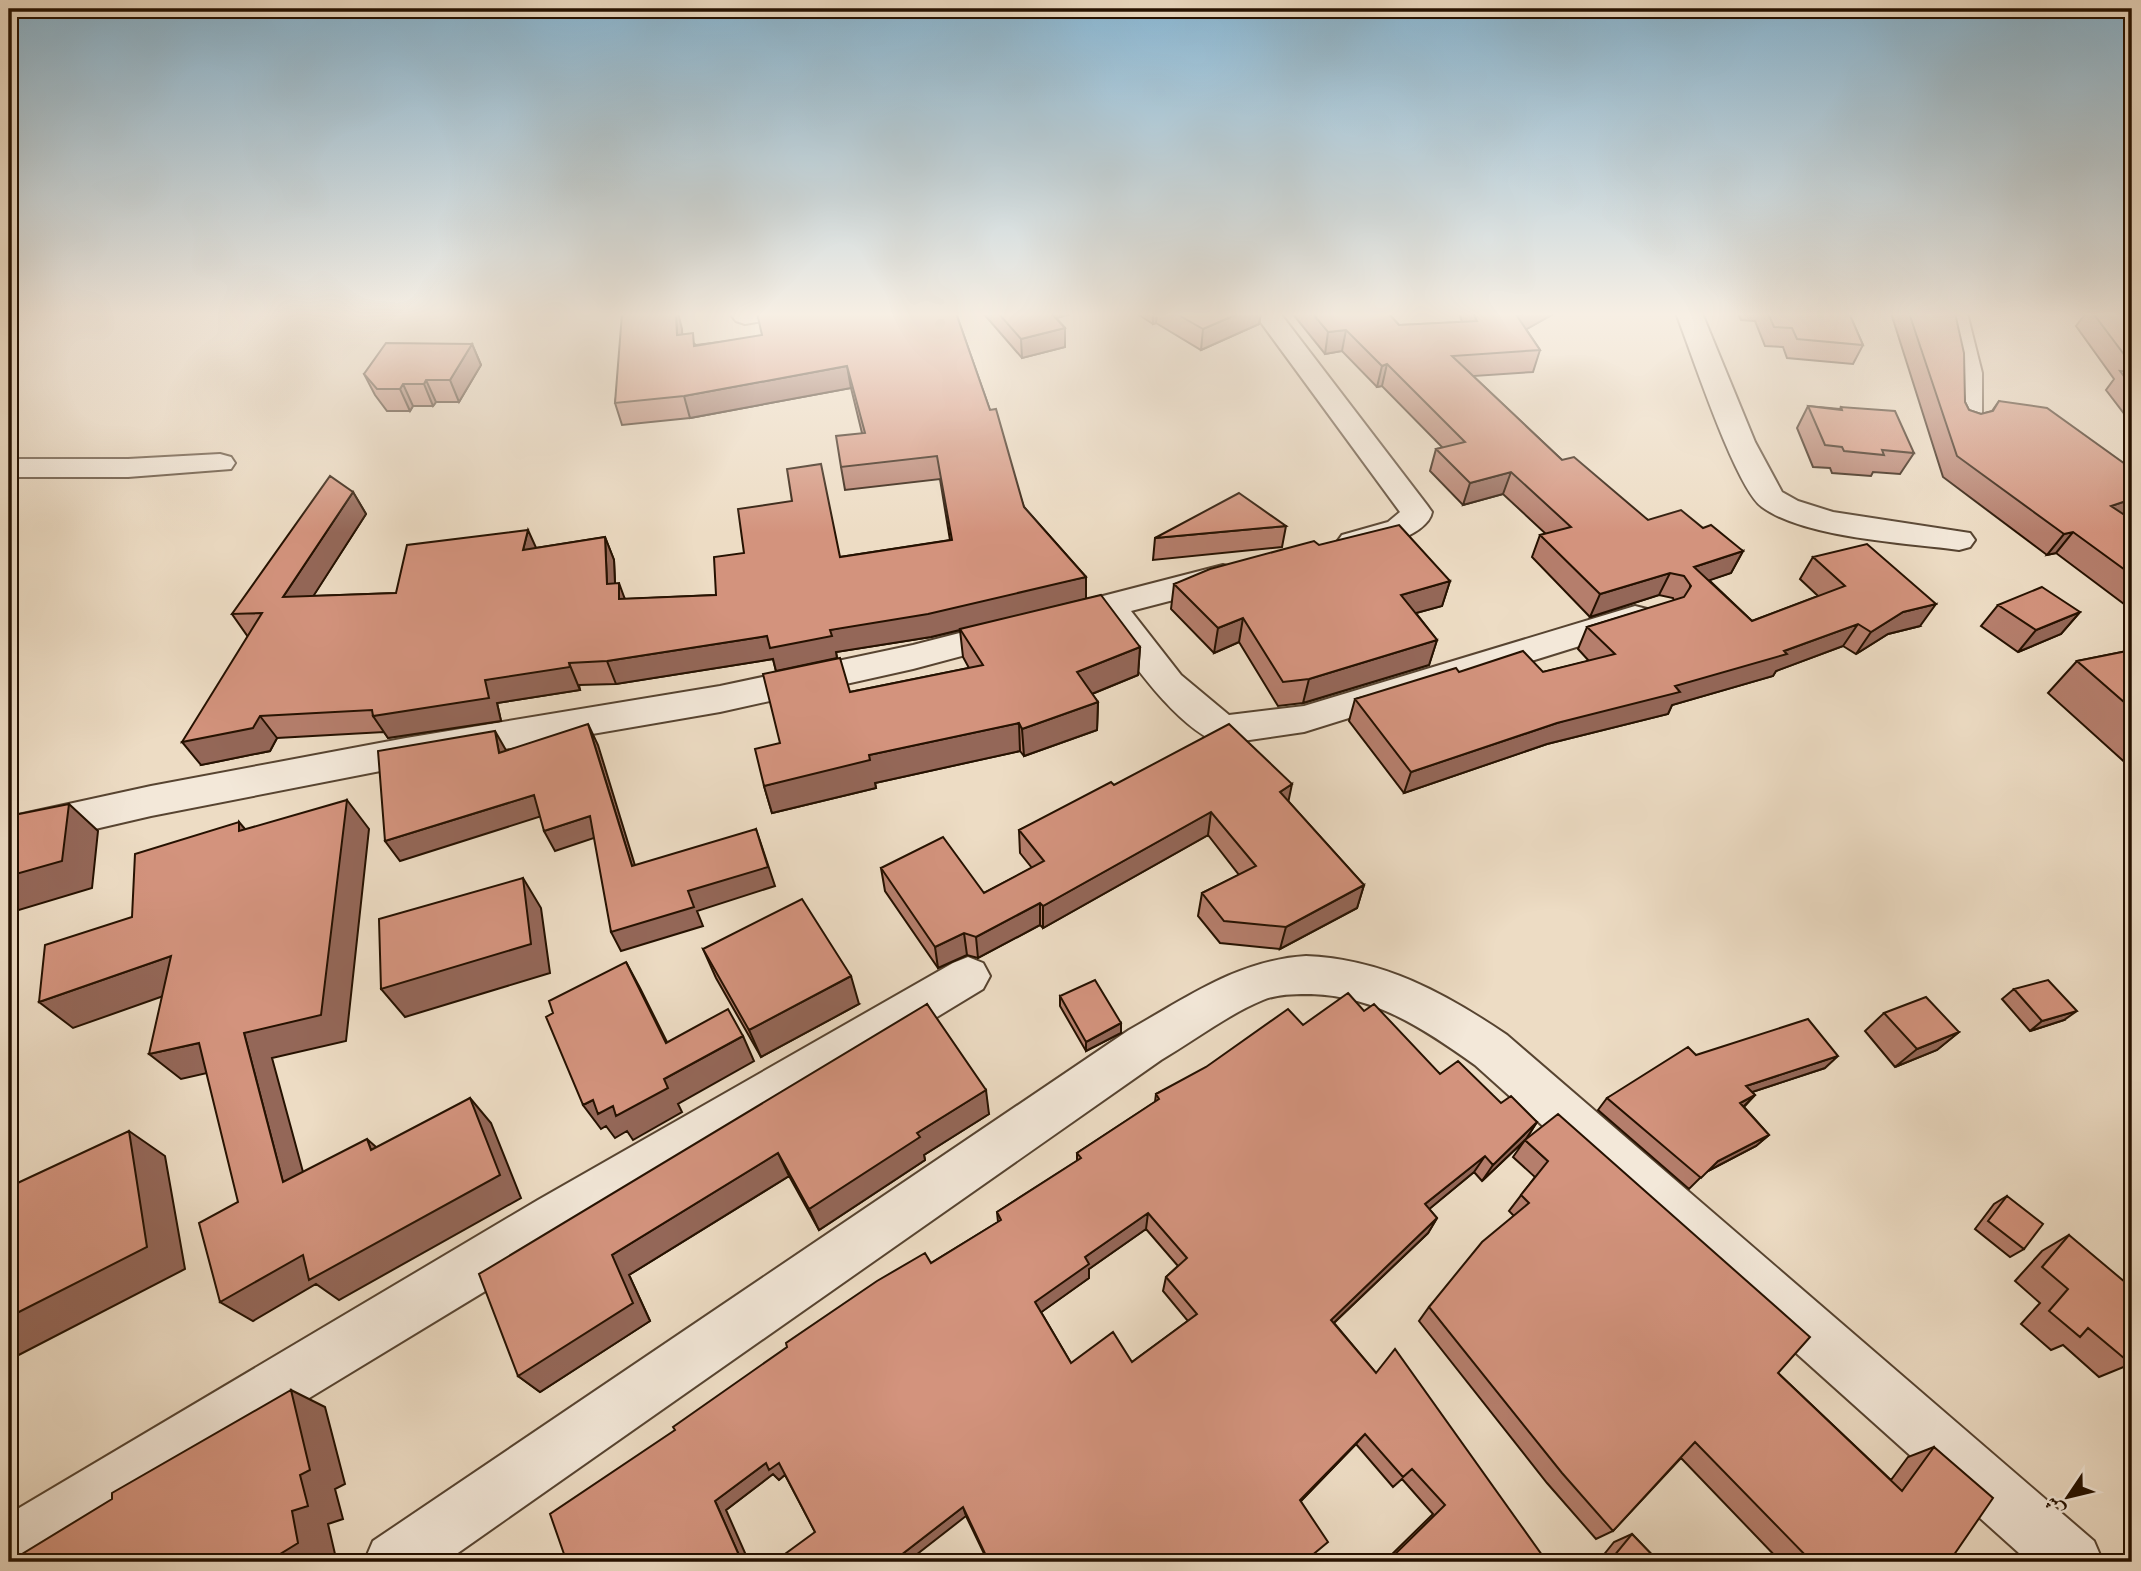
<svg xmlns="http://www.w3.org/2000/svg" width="2141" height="1571" font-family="'Sorts Mill Goudy',Amiri,serif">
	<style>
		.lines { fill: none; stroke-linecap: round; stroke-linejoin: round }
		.street-casing { stroke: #574431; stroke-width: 4 }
		.street { fill: #f3e8d9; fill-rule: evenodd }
		.wall { fill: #b57e6c; stroke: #251100; stroke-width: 2; fill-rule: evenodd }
		.shaded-wall { fill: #946758; stroke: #251100; stroke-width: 2 }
		.building { fill: #d3937d; stroke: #251100; stroke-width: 2; fill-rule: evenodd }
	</style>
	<rect width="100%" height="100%" fill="#eddcc4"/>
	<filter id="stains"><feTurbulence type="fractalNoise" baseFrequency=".00286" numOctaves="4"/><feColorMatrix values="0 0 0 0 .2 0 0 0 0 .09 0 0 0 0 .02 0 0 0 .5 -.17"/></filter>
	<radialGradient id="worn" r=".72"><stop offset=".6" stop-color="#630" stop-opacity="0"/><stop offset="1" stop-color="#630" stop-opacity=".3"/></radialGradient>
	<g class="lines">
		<defs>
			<path id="street" d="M734,313H784L780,318L745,324L736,321L732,316Z
				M1254,313H1280L1427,505L1432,512C1428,537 1363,555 1342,549L1337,542L1342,535L1388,522L1400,512Z
				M1676,313H1702L1755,442L1782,492L1798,501L1833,512L1970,533L1975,540L1970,547L1959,550C1907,543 1804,538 1762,507C1735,487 1691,351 1676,313Z
				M1941,313H1967L1982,373V423L1978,429L1968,432L1958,429L1954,423V373Z
				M220,454L231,457L235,463L231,469L128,477H9V459H128Z
				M1223,565L1235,568L1239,576L1235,584L1131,611L1181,675L1229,715L1304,706L1635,606L1647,609L1652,617L1647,625L1304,732L1222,744C1176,729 1129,657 1100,619L913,669L720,712L406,766L151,816L9,849V817L151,786L406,738L720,686L913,645Z
				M1306,956C1383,959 1445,993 1507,1035L2094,1541L2103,1562H2029L1475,1065C1423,1028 1375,996 1311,994C1296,994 1277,994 1263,1000C1227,1015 1195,1040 1161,1060L445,1562H364L373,1541L1129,1030C1186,998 1238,960 1306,956Z
				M968,957L983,963L990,976L983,989L39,1562H9V1514L538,1200L953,963Z"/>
		</defs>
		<use href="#street" class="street-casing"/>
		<use href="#street" class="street"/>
	</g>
	<path class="wall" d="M630,313H678L682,334L696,345L956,313L1024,507L1086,577V598L1140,647L1138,675L1092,694L1098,702L1097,730L1024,756L1020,751L875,783L876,788L772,813L764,786L780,743L850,692L969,668L963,657L960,630L931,637L836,652L837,658L776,671L773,659L616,684L579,685L580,690L497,703L501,721L388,738L384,732L277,738L270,751L201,765L248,637L232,614L353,492L366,514L313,596L396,593L536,548L605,537L614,560L615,583L625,599L716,595L840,557L950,540L940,479L845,490L841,467L862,433L851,388L690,418L622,425L615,403Z
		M983,313H1074L1056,318L1065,328V347L1022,358Z
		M1136,313H1261L1259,324L1201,350L1156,323L1153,324Z
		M1292,313H1388L1399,325L1462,322L1459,313H1555L1526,329L1540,350L1533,372L1473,376L1562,460L1648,520L1703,528L1743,551L1731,573L1709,580L1752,621L1818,596L1800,579L1813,557L1920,626L1888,634L1856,654L1843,646L1776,671L1773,676L1672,705L1668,714L1547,744L1404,793L1349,721L1355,699L1459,672H1543L1589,661L1578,649L1587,627L1674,601L1673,598L1659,595L1590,617L1532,557L1540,535L1546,534L1503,494L1463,505L1430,471L1436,449L1443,448L1382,386L1377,387L1342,351L1325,354Z
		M1738,313H1849L1863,345L1853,364L1787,358L1783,347L1765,346L1755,321L1741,320Z
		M1891,313H1955L1965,402L1969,410L1981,414L1992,411L1999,401L2132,469V515L2127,517L2132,520V610L2056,553L2047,555L1943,477Z
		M2086,313H2132V424L2106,390L2114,379L2076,326Z
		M472,344L481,365L459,402H436L433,406H413L410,411H387L375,395L364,374Z
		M1808,406L1840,409L1841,407L1914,453L1900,474L1873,472L1871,476L1832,473L1830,468L1813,467L1797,428Z
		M1286,526L1282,547L1153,560L1155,538Z
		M1319,545L1450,581L1442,606L1416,613L1437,640L1429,665L1303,703L1278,706L1239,642L1214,653L1171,609L1174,584Z
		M1998,605L2080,612L2061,634L2018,652L1981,626Z
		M2132,650V767H2130L2048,693L2077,661Z
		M1114,785L1288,801L1364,885L1357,908L1280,949L1220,943L1198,916L1202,893L1239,875L1208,835L1043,928L1040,925L978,958L967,955L938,968L885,891L881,868L984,893L1032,868L1020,853L1019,830Z
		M703,949L859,1004L761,1057L716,978Z
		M2014,989L2064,1020L2030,1031L2002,999Z
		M1060,996L1121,1033L1086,1051L1060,1006Z
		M927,1004L989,1114L924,1155L925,1160L819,1230L789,1176L629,1275L650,1321L540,1392L518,1376Z
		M1364,1011L1440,1074L1537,1122L1526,1139L1482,1181L1474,1172L1429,1209L1437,1218L1428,1233L1334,1323L1376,1373L1547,1562H1384L1433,1514L1402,1479L1393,1487L1356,1444L1301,1501L1305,1562H988L966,1516L815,1532L785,1475L779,1480L773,1474L726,1510L564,1554L931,1263L998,1222L997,1212L1077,1161V1153L1155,1102L1156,1094L1303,1025ZM1146,1229L1178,1266L1166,1277L1163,1291L1188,1321L1132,1362L1071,1363L1041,1312L1089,1278V1269Z
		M1884,1013L1959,1032L1937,1050L1895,1067L1865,1031Z
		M1696,1055L1825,1068L1752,1092L1755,1095L1744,1107L1769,1135L1756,1146L1706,1172L1689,1189L1598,1110L1607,1098Z
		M1525,1140L1778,1373L1891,1480L1908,1457L1934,1447L1949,1562H1781L1681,1458L1613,1531L1596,1539L1547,1483L1419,1321L1429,1307L1514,1216L1509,1211L1535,1177L1513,1157Z
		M2007,1196L2024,1249L2010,1257L1975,1229L1994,1204Z
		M2069,1235L2131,1364L2099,1377L2063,1345L2051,1350L2021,1324L2040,1303L2015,1281L2042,1251Z
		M1632,1534L1659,1562H1598L1614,1542Z"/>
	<path class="shaded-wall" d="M676,313H678L682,329L683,356L677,335Z
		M1042,313H1074L1042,322Z
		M1153,313H1157L1156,323L1153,324Z
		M1240,313H1261L1259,324L1201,350L1203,329Z
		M1524,313H1555L1511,338L1517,316Z
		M1065,328V347L1022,358L1021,339Z
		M1346,330L1342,351L1325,354L1328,332Z
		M472,344L481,365L459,402L450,380Z
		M1387,364L1382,386L1377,387L1382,366Z
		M847,366L851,388L690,418L684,396Z
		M426,380L436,402L433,406L424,384Z
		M403,384L413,406L410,411L400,389Z
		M1511,472L1503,494L1463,505L1470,483Z
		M353,492L366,514L298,620L283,597Z
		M2132,499V515L2094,527L2111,506Z
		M528,530L538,552L523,550Z
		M2073,532L2056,553L2047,555L2064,534Z
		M605,537L614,560L616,607L607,584Z
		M1743,551L1731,573L1690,587L1694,567Z
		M1670,573L1659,595L1590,617L1600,594Z
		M1086,577V599L931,637L836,652L837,658L776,671L773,659L616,684L607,661L767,636L830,630Z
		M1450,581L1442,606L1394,619L1401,595Z
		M619,583L627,605L619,599Z
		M1936,604L1920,626L1888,634L1856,654L1871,632L1903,612Z
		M2080,612L2061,634L2018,652L2036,630Z
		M1243,618L1239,642L1214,653L1218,628Z
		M1858,624L1843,646L1776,671L1773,676L1672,705L1668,714L1547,744L1404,793L1411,772L1557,723L1784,651Z
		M1437,640L1429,665L1303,703L1309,679Z
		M1140,647L1138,675L1077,700V672Z
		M569,663L580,690L497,703L501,721L388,738L373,716L485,680Z
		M1098,702L1097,730L1024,756L1022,729Z
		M260,716L277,738L270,751L201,765L182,742Z
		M1019,723L1020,751L875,783L876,788L772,813L764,786L869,755Z
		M588,724L598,745L641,885L632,866Z
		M495,731L507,752L499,753Z
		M1292,784L1287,808L1280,792Z
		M534,795L545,815L400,861L385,841Z
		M347,800L369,829L346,1041L272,1058L312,1205L283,1182L244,1033Z
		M69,804L98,831L92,888L9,913V876Z
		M1211,812L1208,835L1043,928V906Z
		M590,816L600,836L555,851L544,831Z
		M239,822L264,851L239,831Z
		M756,829L775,886L697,911L703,926L621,951L611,932L688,891Z
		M523,878L541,908L550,973L405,1017L381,989Z
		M1364,885L1357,908L1280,949L1286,927Z
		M1040,903V925L978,958L976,937Z
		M964,933L967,955L938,968L935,947Z
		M171,956L200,983L73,1028L39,1002Z
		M626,962L640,988L680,1068L666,1043Z
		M851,976L859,1004L761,1057L749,1030Z
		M2077,1011L2064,1020L2030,1031L2042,1021Z
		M1121,1023V1033L1086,1051V1042Z
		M1959,1032L1937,1050L1895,1067L1917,1049Z
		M743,1036L754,1061L678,1104L682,1112L633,1140L627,1131L615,1138L606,1126L601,1129L583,1105L593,1100L664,1079Z
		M199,1043L229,1068L181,1079L149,1054Z
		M1838,1056L1825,1068L1734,1098L1746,1086Z
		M986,1090L989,1114L924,1155L925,1160L819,1230L809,1209L917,1133Z
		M1755,1095L1743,1107L1740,1103Z
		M470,1098L491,1123L521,1198L339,1300L316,1284L253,1321L220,1302Z
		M1537,1122L1526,1139L1482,1181L1493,1165Z
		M129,1131L165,1156L185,1269L9,1360V1317Z
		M1769,1135L1756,1146L1706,1172L1718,1161Z
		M367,1139L393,1162L371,1150Z
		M778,1153L789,1176L629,1275L650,1321L540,1392L518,1376L612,1255Z
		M1485,1156L1474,1172L1416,1220L1425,1204Z
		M1148,1213L1146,1229L1089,1269V1278L1036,1316L1035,1302L1085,1257Z
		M1437,1218L1428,1233L1323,1333L1331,1320Z
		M291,1390L325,1407L345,1484L335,1489L343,1519L328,1524L335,1554L322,1562H267L292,1511L300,1475Z
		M1365,1434L1356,1444L1293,1509L1300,1500Z
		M766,1463H779L787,1473L779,1480L773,1474L726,1510L749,1562H742L715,1501Z
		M963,1507L966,1516L907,1562H892Z"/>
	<path class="building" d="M630,313H676L677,335L693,333L694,346L762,335L757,313H956L990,410L996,409L1024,507L1086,577L928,614L830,630L832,636L770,648L767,636L607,661L569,663L570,667L485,680L489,698L373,716L372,710L260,716L253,728L182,742L262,613L232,614L330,476L353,492L283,597L396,593L407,545L528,530L523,550L605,537L607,584L619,583V599L716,595L714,557L744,553L738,509L792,501L787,469L821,464L840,557L952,540L937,456L841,467L836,436L865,433L847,366L684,396L615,403L622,314Z
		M998,313H1051L1065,328L1021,339Z
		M1175,313H1240L1203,329Z
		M1312,313H1388L1399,325L1477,321L1473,313H1524L1517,316L1540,350L1452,356L1562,460L1574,457L1648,520L1681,510L1703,528L1711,525L1743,551L1694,567L1752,621L1845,586L1813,557L1867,544L1936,604L1903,612L1871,632L1858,624L1784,651L1787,654L1675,686L1680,692L1557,723L1411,772L1355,699L1456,668L1459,672L1523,651L1543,672L1615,654L1587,627L1684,597L1691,586L1684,576L1670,573L1600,594L1540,535L1571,527L1511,472L1470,483L1436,449L1465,442L1387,364L1382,366L1346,330L1328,332Z
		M1768,313H1849L1863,345L1797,339L1792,328L1774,327Z
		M1909,313H1955L1964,353L1965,402L1969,410L1981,414L1993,411L1999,401L2047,408L2132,469V499L2111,506L2132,520V575L2073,532L2064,534L1957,456Z
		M2093,313H2132V365Z
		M386,343L472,344L450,380H426L424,384H403L400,389H377L364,374Z
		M2120,371L2132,372V387Z
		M1808,406L1842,410L1841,407L1895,411L1914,453L1882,450L1884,455L1844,451L1842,447L1825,445Z
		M1239,493L1286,526L1155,538Z
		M1399,525L1450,581L1401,595L1437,640L1309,679L1283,682L1243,618L1218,628L1174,584L1210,569L1314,541L1319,545Z
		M2042,587L2080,612L2036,630L1998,605Z
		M1101,595L1140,647L1077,672L1098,702L1022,729L1019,723L869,755L870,760L764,786L755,749L780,743L763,674L840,658L850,692L983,665L960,629Z
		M2132,650V709L2077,661Z
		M588,724L632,866L756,829L768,867L688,891L694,907L611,932L590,816L544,831L534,795L385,841L378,751L495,731L499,753Z
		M1229,724L1292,784L1280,792L1364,885L1286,927L1224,921L1202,893L1256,866L1211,812L1043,906L1040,903L976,937L964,933L935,947L881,868L943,837L984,893L1044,861L1019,830L1111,782L1114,785Z
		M347,800L321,1015L244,1033L283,1182L367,1139L371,1150L470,1098L500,1175L309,1280L303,1255L220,1302L199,1223L238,1202L199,1043L149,1054L171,956L39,1002L45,945L132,917L135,854L239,822V831Z
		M69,804L62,861L9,876V816Z
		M523,878L531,944L381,989L379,919Z
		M802,899L851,976L749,1030L703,949Z
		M626,962L666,1043L728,1009L743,1036L664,1079L668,1088L616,1116L613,1106L598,1114L593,1100L583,1105L546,1017L553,1013L549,1001Z
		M1095,980L1121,1023L1086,1042L1060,996Z
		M2048,980L2077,1011L2042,1021L2014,989Z
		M1348,993L1364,1011L1374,1004L1440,1074L1458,1061L1501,1103L1511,1096L1537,1122L1493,1165L1485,1156L1425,1204L1437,1218L1331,1320L1376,1373L1395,1349L1547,1562H1387L1445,1505L1412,1469L1403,1477L1365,1434L1300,1500L1328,1542L1304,1562H989L963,1507L892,1562H774L815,1532L779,1463L769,1470L766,1463L715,1501L742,1562H551L564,1554L550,1514L675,1430L673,1427L787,1347L786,1343L877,1281L925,1253L931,1263L1001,1220L997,1212L1081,1158L1077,1153L1159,1099L1156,1094L1206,1067L1288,1009L1303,1025ZM1148,1213L1187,1258L1166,1277L1197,1314L1132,1362L1113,1332L1071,1363L1035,1302L1089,1264L1085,1257Z
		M1926,997L1959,1032L1917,1049L1884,1013Z
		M927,1004L986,1090L917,1133L920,1137L809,1209L778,1153L612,1255L633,1303L518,1376L479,1274Z
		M1808,1019L1838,1056L1746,1086L1755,1095L1740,1103L1769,1135L1718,1161L1701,1178L1607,1098L1688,1047L1696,1055Z
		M1558,1114L1810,1337L1778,1373L1902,1491L1934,1447L1993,1498L1949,1562H1812L1695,1442L1613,1531L1562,1473L1429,1307L1482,1242L1529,1203L1521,1195L1548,1161L1525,1140Z
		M129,1131L147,1247L9,1317V1187Z
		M2007,1196L2043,1224L2024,1249L1988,1221Z
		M2069,1235L2132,1288V1362L2131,1364L2088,1328L2080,1337L2049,1311L2068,1289L2042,1267Z
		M291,1390L310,1470L300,1475L308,1506L292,1511L298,1543L267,1562H9L112,1499V1493Z
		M1632,1534L1659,1562H1609Z"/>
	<linearGradient id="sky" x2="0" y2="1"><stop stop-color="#88b7d4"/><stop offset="0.59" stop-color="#f7efe4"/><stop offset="1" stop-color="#f7efe4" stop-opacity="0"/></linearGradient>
	<rect width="2141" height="533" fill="url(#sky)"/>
	<rect width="2141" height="1571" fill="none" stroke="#eddcc4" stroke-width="35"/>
	<rect x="10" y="10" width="2120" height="1550" fill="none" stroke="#251100" stroke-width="3.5"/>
	<rect x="18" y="18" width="2106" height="1536" fill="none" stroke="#251100" stroke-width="2"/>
	<g transform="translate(2068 1497) rotate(235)" stroke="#f3e8d9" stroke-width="5" paint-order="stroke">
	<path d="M0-5L12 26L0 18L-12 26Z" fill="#251100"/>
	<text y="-10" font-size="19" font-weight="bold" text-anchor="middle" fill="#251100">ش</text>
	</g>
	<rect width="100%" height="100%" filter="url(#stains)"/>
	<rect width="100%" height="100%" fill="url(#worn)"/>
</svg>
